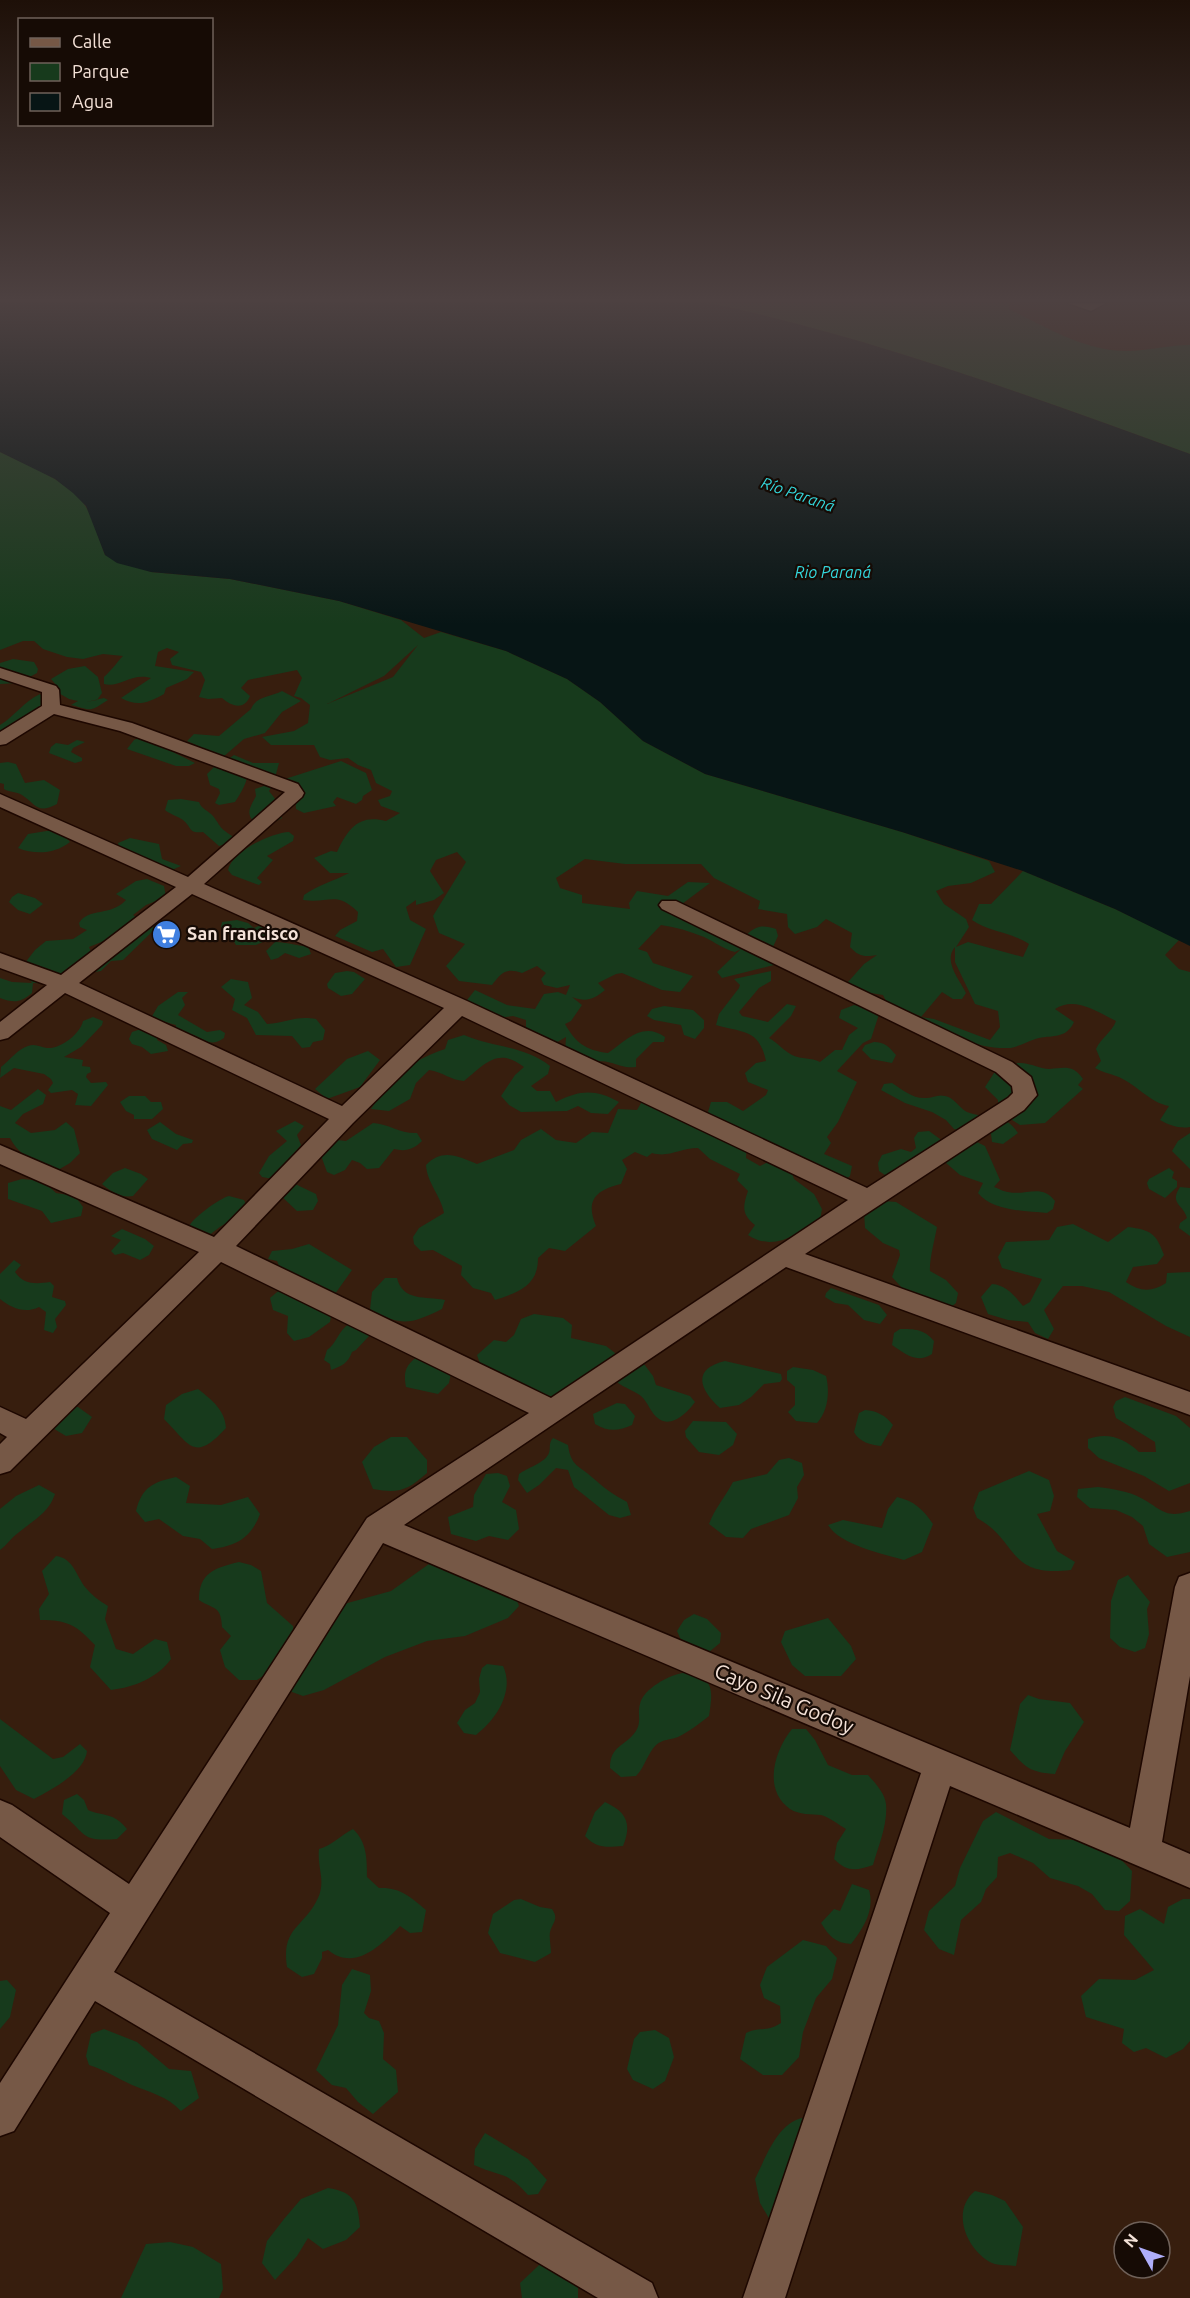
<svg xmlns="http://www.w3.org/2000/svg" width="1190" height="2298" font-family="Ubuntu,sans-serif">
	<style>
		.green { fill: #173a1c; fill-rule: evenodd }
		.water { fill: #071515 }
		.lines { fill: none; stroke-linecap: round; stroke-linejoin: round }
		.street-casing { stroke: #1d0700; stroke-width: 3 }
		.street { fill: #765846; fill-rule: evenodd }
		.labels { text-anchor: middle; stroke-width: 4.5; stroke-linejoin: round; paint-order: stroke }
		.far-water-label { font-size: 16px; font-style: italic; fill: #34d8dd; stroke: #160b05 }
		.poi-label { font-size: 18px; font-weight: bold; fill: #f4e2d8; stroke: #160b05; text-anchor: start }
		.near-street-label { font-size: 21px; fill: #f4e2d8; stroke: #160b05 }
	</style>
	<rect width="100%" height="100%" fill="#371e0e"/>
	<path class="green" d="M709,303H1009V309C1048,328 1086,352 1130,351C1150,350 1170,345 1190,345V454C1032,397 874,338 709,303Z
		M0,452C25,464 72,482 86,507C94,521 99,539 105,555L151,572L230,579L339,601L401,620L424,638L441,632L506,651L567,679L600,702L643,741L705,774L902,832L989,861L995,872L971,883L948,886L936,891L944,904L966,919L969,927L956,947L968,942L1023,957L1029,944C1011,932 989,932 972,920L979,904H991L1023,871L1115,909L1179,940L1165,955L1179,969L1190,972V1127C1179,1129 1169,1125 1160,1120L1169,1106C1150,1103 1134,1082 1116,1076C1108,1073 1102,1072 1095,1068L1101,1061L1096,1049C1101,1038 1112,1032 1116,1021C1097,1012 1075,996 1055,1009L1074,1022C1066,1039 1053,1035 1039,1038C1029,1040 1018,1048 1008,1048C977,1049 951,1035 923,1024L920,1016L888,1005L883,995L852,990L848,982L864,964L877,955C865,957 859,957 850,947L852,933L826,919L817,927L795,934L788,927L787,914L758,909L760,901L714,878L701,864H625L585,859L556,878L560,888L582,895V903L630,909L629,903L637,891L668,896L688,882L710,883L682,904L703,915L721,921L728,928L746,936C755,925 764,925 776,929L778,936L772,949L774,965L722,978L717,972L741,949L735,952C723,949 715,942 704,937C689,931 676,927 661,925L638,949L647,952L653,963L693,976L680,992L662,990L622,973L616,974L598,983L605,990C593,1000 586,1002 572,997L582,1005L571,1021L565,1024C576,1043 585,1050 608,1053C626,1040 643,1021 665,1037L664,1042H653L636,1059V1067C625,1068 622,1066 612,1063C590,1057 590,1070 565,1053L566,1037L554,1044L526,1037V1020L513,1016L505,1017L504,1021L472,1008L467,1000L475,990L507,1005L535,1009L544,994L558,992L566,995L570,985L557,988L544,985L541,979L546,973L537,966L522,973C506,967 501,973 492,985L459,981L446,966L465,944L439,933L433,916L466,862L457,852L436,860L430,871L444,893L434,900L416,905V900L406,907L410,920L426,929L410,965L396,967L383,949L372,952L335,936L340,930L357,921L358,912C336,890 329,904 303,900L304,895C318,885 334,881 349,873H330L314,858L331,851L337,852C348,829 358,814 386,821L400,813L381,806L378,800L390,796L392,791L376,783L371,770L358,765L348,758L330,760L320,757L314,745H271L262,737L294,731L308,723L310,705L301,698L294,696L302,678L297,670L248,680L241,688L250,696C244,711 231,706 222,698L208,699L199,697L205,680L201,672L172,665L170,659L179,652L167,648L158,652L155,666L194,672L187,679L166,688L164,694C148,703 137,707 121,698L151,678C132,672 120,688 104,684V677C112,670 117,662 123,656L103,654L83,659L67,657L43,649L34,641H23L0,650ZM418,645L393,677L327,704L384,676ZM955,947V962L975,1004L998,1011L1000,1027L990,1040L934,1019L921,1017L942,992L953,999H962L966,993C959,979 943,961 955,947Z
		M13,659L34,662L38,669L37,673L18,683L0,684V663Z
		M85,666L98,677L102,693L97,700L86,702L104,698L108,700C88,713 92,710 71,705L78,701L69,699L55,691L57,686L51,679L68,669Z
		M282,691L301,701L282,712L265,733L244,739L223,757L187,741L194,734L219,736L251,709C256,696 271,697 282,691Z
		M40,694L45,700L35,712L0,735V725C15,716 23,702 40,694Z
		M141,737L149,738L154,745L171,748L175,753L195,763L189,766H176L127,749L134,740Z
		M77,740L85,742L73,748L71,752L82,758V761L75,763L49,753L51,747L56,743L68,745Z
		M234,755L253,763H279L276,774L271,776L227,760Z
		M341,761L366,773L372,790L363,796L362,800L356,804L337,797L333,802L336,806L304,813L296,809L295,794L286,786L285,779Z
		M8,762L16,764L25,783L44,780L60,790L57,804C37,815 36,804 22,795C16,791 10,793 4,789V784L0,783V763Z
		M222,765L247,777C246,785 239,796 235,802L219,805L215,803L220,793L219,789L210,785L207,774L214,767Z
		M267,785L272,786L269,791L276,800L282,818L273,823L254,822C245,813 251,806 256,796L255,789Z
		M181,799L199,802C202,810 208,810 213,816C222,828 219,828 234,837L233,842L219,846L203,832C188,834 192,827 183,820C178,816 171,815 165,810L168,800Z
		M59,829L70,842C55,854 35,855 18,848L28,834Z
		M289,832L294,836L293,841L267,856L273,860L257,878L262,882L259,885L232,875L228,870C232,851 271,833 289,832Z
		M130,838L159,844L162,859L181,866L172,870L164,869L119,847L118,843Z
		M147,879L164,886L166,897L146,905L133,915L139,919L121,934L89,947L92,955L49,984L33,983L32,993C20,1003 14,1003 0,998V978L12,982L32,983L21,968L35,950L46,941L73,939L87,930L80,927L79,923C89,907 110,917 126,900L116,894L136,881Z
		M18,893L35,898L43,904L30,914L18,910L9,902L12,897Z
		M237,920L248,923L254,928L265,923L275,930L276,936L256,945H236L229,934L221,927L222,922Z
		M151,925L155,929L123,960L111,961L101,971L89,973Z
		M275,942C287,942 296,946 308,946L311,954L299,958L285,953L278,958L271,960L266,951Z
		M347,971L354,972L365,979L352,994L341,996L328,988L327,984L335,973Z
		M771,971V981L759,988L739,1012L742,1016L768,1022L787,1004L796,1006L791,1016L769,1038C778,1043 784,1051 792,1055C802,1060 811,1057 820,1062L835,1050H842L849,1035L858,1028L839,1018L841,1010L854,1005L880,1011L871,1039L863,1043L837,1071L857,1082L838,1122L827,1137L831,1143L824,1154L852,1166L850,1176L834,1188L814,1166L758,1138L747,1142L746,1158L760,1166L776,1158L788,1162L794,1179L814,1194L822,1209L820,1220C798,1234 773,1252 748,1235L755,1225C741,1214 743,1206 748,1191L737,1180L740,1174L710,1159L698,1148C680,1148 669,1158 652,1153L647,1157L635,1152L622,1160L627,1169L621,1184C596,1190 585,1200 596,1226L565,1251L549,1248L538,1258C538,1286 519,1292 495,1300L491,1293L473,1288L461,1275L462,1266L433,1250L421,1251L414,1244L413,1237L419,1228L444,1213C441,1196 427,1183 426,1165C442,1148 458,1156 477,1164L514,1150L521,1140L541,1129L556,1140L576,1143L592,1132L608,1133L618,1109L637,1110L648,1091L666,1093V1099L691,1120L744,1140L723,1127L708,1112L711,1102H727L743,1111L766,1095L768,1090L748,1082L745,1073L756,1063L766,1061C759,1028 742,1033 716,1025L719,1014L739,988L740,985L734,979Z
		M231,979L248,982L252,998L244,1005L258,1012L267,1024C286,1023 296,1015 316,1019L325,1030L323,1040L313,1042L310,1047L302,1048L292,1036L256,1035L247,1018L232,1010L235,999L221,987Z
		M178,992H188L182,998L185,1005L178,1015L207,1032L220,1030L225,1033L224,1038C210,1048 205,1039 191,1034L183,1036L175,1030L176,1025L151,1018L158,1006Z
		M664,1006L693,1010L704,1020V1028L695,1039L684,1035L681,1025L654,1020L647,1016L652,1009Z
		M93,1017L103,1021L102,1025L81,1047L64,1057L83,1060L82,1066L90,1067L91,1072L87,1074L86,1077L91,1083L106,1082L108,1085L91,1106L75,1105L78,1094L72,1090L51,1093L48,1090L53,1083L51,1079L44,1074L14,1068L0,1078L1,1067C10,1060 18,1049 28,1046C35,1043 40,1047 47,1048C61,1049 80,1034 83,1021Z
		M147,1027L159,1035L157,1040L166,1045L168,1051L151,1054L142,1047L132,1044L129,1039L132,1032Z
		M464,1035C493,1048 524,1045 550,1066L548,1074L531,1086L537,1091H550L556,1102C580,1090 595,1089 619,1102L608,1114L591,1113L578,1106L567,1111L521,1112L509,1105L501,1096L515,1075L524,1067C498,1047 486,1063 464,1081C450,1080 443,1072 429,1070L416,1083L410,1099L389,1111L371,1109C394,1076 405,1063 445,1049L448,1040Z
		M874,1042C885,1042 889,1047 896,1055L892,1063L871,1059L862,1050L865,1045Z
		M368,1051L380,1060L360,1087L327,1099L315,1089L347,1059Z
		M1017,1063C1027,1063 1032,1065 1042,1068C1058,1072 1070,1060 1083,1079L1078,1085L1083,1089L1045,1123L1020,1125L998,1111V1100L985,1087L994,1073L1013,1074L1012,1070Z
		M892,1083C903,1090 913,1099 926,1098C933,1098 938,1094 945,1096C955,1098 959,1108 967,1112C987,1120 1003,1110 1018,1133L1003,1144L992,1142L991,1134L973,1127L962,1131L954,1129L946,1120L932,1112L905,1103L881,1090L884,1084Z
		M38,1089L46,1095L43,1104L23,1114L15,1123L31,1133L55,1130L66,1122L74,1129L80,1153L70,1163L58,1170C37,1161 21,1159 10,1138H0V1106L11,1110Z
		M129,1096H145L151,1102H161L163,1109L152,1119H134V1115L126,1111L120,1102Z
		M295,1121L304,1126L297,1135L301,1145L273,1179L262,1177L259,1173L269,1156L287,1141L276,1131Z
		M160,1122L176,1134L193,1140L192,1143L183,1144L177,1150L152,1139L147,1130Z
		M373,1123C389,1124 401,1134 417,1133L422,1141C414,1149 406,1152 394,1149L379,1168L367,1169L360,1163L352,1160L345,1170L334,1175L327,1172L320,1153L322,1148L337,1140L346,1141Z
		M929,1131L940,1139L943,1152L910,1181L885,1175L879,1171L878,1163L882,1155L901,1149L911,1152L916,1148L914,1138L918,1132Z
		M1190,1133V1169L1172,1151L1178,1141Z
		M975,1141L985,1146L1000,1180L994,1187C998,1188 1004,1192 1008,1192C1026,1196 1042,1183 1055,1201L1053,1209L1047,1213C1025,1211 992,1211 978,1193L983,1183L960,1175L946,1163L947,1157Z
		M125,1168L141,1174L148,1179L133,1196C121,1198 111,1192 102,1184L113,1173Z
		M1169,1168L1174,1172L1172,1178L1177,1181V1187L1165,1198L1149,1189L1147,1183L1149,1179Z
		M22,1179L43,1181L56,1193L75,1196L83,1207L81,1216L51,1223L42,1211L8,1199V1183Z
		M291,1182L316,1194L318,1201L313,1210L297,1211L279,1194Z
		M1180,1187L1190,1188V1236L1179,1228L1180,1223L1187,1218C1183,1204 1169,1204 1180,1187Z
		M229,1196L244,1200L247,1207C235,1223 237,1216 223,1225C205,1236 211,1242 189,1227C191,1219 220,1198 229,1196Z
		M884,1201L896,1202L937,1227C935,1238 929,1261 930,1271L946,1280L958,1293L956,1303L950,1308L903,1289L892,1277L900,1255L899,1250L883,1243L865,1228L864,1212Z
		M1073,1224L1108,1242L1128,1227C1151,1230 1156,1233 1164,1255L1157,1264L1133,1267L1126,1282C1139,1291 1151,1293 1166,1283L1167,1273L1190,1272V1337L1166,1326L1109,1292L1082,1286H1063L1044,1310L1054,1329L1048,1339L1035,1333L1028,1322L1008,1320L988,1314L981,1297L992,1284C1006,1285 1015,1296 1023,1306L1030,1302L1042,1279L1002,1268L998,1257L1006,1242L1049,1240L1057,1227Z
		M122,1229L145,1239L154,1246L149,1255L140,1260L123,1253L115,1255L111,1251L121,1240L111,1236Z
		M309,1244L352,1270L335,1294L330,1322L309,1337L294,1341L287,1333L288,1316L273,1310L270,1298L295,1277L280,1268L277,1261L268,1259L272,1251L292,1249Z
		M14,1260L21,1265L15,1272C24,1285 36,1284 50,1282L54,1286L52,1297L65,1301L66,1305L55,1319L57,1327L53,1333L44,1330L46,1312L39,1307C25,1314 11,1308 0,1299V1274Z
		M385,1278H397C403,1302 426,1296 445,1300L442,1309C409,1325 403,1326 370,1310L372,1292Z
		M831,1288L879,1305L887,1315L880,1324L864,1320L848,1305L835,1303L825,1297L826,1293Z
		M534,1314L563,1318L572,1325L571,1338L606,1346L615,1353L613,1364L548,1400L483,1372L477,1355L494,1340L506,1342L514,1335L521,1319Z
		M349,1324L370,1335L356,1350L352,1352C348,1363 342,1366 331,1370L330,1364L324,1360L327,1350C337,1343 338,1331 349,1324Z
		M900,1329C915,1329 924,1329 934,1341L932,1354C916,1364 906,1354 892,1345L894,1333Z
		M419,1355L453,1363L449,1383L438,1394L406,1387C403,1371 406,1365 419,1355Z
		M725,1361L781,1374L782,1379L780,1382L764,1384L751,1397L739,1405L720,1408C699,1389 692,1369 725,1361Z
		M644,1364L653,1376L656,1385L690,1396L695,1402C688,1412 672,1428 659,1419C651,1414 648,1402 641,1396C638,1393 623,1387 617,1382L620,1373Z
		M793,1367L813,1370L826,1376C830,1392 828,1411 817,1423L796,1421L788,1412L795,1405V1387L787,1380V1371Z
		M198,1389C212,1400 225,1410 226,1428C194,1463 190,1445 164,1419L166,1405L182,1394Z
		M1125,1397L1176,1416L1190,1428V1483L1169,1491L1144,1476L1099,1458L1088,1448V1439C1108,1432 1124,1438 1139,1452H1156L1155,1442L1116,1418L1113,1407L1116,1401Z
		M617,1403L625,1404L635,1416L632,1425C619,1431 608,1432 595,1424L593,1414Z
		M70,1406L78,1407L92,1417L82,1433L66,1436L51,1427Z
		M865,1410C877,1411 885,1415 893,1425L881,1446C871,1445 859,1442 854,1432L859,1413Z
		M693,1421L726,1422L737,1434L733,1445L719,1455L699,1452L686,1437L685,1431Z
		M391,1437H407L427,1460V1473C408,1490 399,1494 373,1489L362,1462L374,1447Z
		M553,1438L568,1445C571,1467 579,1465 593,1478C604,1488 614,1495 627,1502L631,1515L620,1518L609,1515L574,1487L568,1470L556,1468L539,1485L527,1493L518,1480L519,1474C527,1468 545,1463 549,1453C551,1447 548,1444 553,1438Z
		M789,1458L802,1463L804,1475L797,1487L798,1498L789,1515L751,1529L743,1538L726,1537L709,1524C715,1508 725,1497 733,1482L767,1474L779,1460Z
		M1029,1471L1049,1480L1054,1496L1050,1511L1037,1514L1057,1551L1075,1562L1071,1570C1006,1578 1019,1541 977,1518L973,1508L979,1492Z
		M498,1473L507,1476L510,1486L502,1502L516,1510L519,1529L508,1540L489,1536L476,1541L451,1534L448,1517L473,1507L474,1495L486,1474Z
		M176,1477L190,1486L186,1503L221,1505L248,1497L260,1514C251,1538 236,1546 212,1549L200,1539L183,1536L159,1519L145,1522L136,1511C142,1487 153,1482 176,1477Z
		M39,1485L55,1494C49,1513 32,1521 18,1533C11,1538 7,1545 0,1550V1509L16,1496Z
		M1098,1487C1113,1489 1128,1491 1141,1498C1162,1509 1164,1519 1190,1511V1552L1167,1557L1149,1544L1143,1526L1132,1517L1116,1510L1090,1508L1077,1497L1078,1489Z
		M897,1497C914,1501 923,1509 933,1524L922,1552L904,1560C883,1554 840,1545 828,1525L843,1520L882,1528L888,1509Z
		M56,1556C73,1558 76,1575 85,1587C92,1595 99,1601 108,1606L105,1619L116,1649L133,1654L155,1639L167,1642L171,1659C157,1678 135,1687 111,1690L90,1667L95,1645C76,1625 68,1620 40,1620L39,1609L49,1594L42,1571Z
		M452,1558L510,1583L519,1606L508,1618L465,1636L427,1641L385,1657L324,1690L303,1696L284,1689L344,1604L391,1591L429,1564Z
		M239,1562L251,1565L261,1571L267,1603L293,1626L294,1635L269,1672L257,1680H239L225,1667L220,1650L231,1636L222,1627C221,1605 214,1610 199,1600C199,1573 214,1568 239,1562Z
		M1128,1575L1150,1602L1147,1609L1149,1634L1145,1648L1135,1652L1120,1647L1110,1638L1111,1601L1118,1580Z
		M694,1614L707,1619L721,1633L720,1643L709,1652L695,1653L681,1640L677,1631L684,1620Z
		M828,1618L851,1646L856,1659L841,1676H805L792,1665L781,1642L785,1631Z
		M487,1664L503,1666C515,1691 496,1720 476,1735L464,1733L457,1723L465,1710L475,1703L480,1692L479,1679L482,1668Z
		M683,1673C715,1676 713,1690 709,1716C699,1724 690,1731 678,1737C670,1740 663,1739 656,1745C647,1754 645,1767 636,1776L621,1777L610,1768C610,1745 625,1747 636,1731C642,1721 637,1714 640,1704C643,1689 669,1675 683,1673Z
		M1028,1695L1039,1699L1070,1703L1084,1722L1065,1751L1055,1774C1030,1772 1026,1768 1010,1750L1020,1704Z
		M0,1719L53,1759L63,1757L80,1744L87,1751C85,1772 51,1790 34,1799L16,1790L0,1766Z
		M792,1729H806L815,1740L828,1765L852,1775H868C875,1783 885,1793 886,1804C888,1824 878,1847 873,1865C856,1871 847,1872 834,1859L837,1843L846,1829C839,1825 829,1817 821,1815C812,1814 799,1815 790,1809C762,1789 775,1750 792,1729Z
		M77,1794L84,1800L88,1810C105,1817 113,1812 127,1829L117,1839C80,1842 87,1834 62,1814L64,1800Z
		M605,1802C627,1812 632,1824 623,1846C607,1847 597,1849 585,1836L595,1812Z
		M996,1812L1049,1839L1081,1840L1113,1851L1132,1871L1130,1901L1119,1911L1105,1910L1092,1894L1078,1886L1050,1878L1033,1863L1010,1853L998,1857L997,1877L986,1889L981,1902L961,1920L954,1955L939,1949L924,1930L929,1911L955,1886L960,1868L983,1821Z
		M353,1829C367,1842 367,1859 367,1877L379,1888C400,1887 411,1897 426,1910L422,1932L410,1933L400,1926C381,1945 355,1972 328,1950L322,1952V1958L314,1974L302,1977L287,1967C281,1927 304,1928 318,1898C326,1880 317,1868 319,1849C331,1846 341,1835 353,1829Z
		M852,1884L869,1890C875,1911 863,1928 851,1944C835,1943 829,1936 821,1923L834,1909L840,1911Z
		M521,1899L540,1907L552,1909C559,1919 553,1922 550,1932C549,1938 551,1947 551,1953L535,1962L500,1953L488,1933L493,1914L514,1900Z
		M1183,1899H1190V2041L1183,2049L1166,2058L1146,2048L1134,2052L1122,2043L1124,2029L1086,2017L1081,1996L1099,1979L1135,1980L1154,1970L1124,1935L1125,1916L1140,1909L1164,1924L1168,1907Z
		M803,1940L826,1946L837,1958L832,1979L816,1998L803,2032L799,2057L782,2075H763L740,2059L746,2033C761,2026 765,2033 781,2023L780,2006L764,1998L760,1985L767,1967Z
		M352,1969L370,1975L371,1991L364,2013L369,2018L379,2021L384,2033L383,2059L396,2070L398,2092L373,2114L358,2102L346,2088L332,2085L316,2070L338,2025L342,1985Z
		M7,1980L16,1990L10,2017L0,2029V1981Z
		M104,2029L137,2042L169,2069L191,2071L199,2098L181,2111C167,2096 151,2093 132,2085C117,2078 105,2070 89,2065L86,2056L91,2034Z
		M655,2030L669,2038L674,2057L665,2081L653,2089L633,2080L627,2069L634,2039L640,2032Z
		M802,2118L814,2125L770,2220L760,2203L755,2179C766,2157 777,2124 802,2118Z
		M485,2133L528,2159L547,2180L538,2194L528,2195C507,2171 501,2177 474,2165L475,2149Z
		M328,2188C354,2192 358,2202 360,2227L346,2240L323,2249L308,2238L297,2256L275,2280L262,2263L267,2241L284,2219L301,2199Z
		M975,2191L992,2195L1005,2201L1023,2227L1016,2266C1009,2265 999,2266 992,2263C967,2251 950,2211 975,2191Z
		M170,2242L193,2247L221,2264L223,2289L219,2298H121L146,2244Z
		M554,2251L578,2274V2298H522L520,2283Z"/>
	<path class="water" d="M0,303H709C874,338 1032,397 1190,454V946L1115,909L1023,871L902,832L705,774L643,741L600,702L567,679L506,651L339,601L230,579L151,572L117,563L105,555L86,506L73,493L55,479L0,452Z"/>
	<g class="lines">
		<defs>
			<path id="street" d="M1068,303H1106L1091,311Z
				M0,668L56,686L59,690L60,705L132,723L298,784L304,793L302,797L204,884L467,1001L867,1188L1008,1098L1013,1093L1012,1086L996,1072L662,909L659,905L662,901H676L1012,1062L1031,1077L1037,1095L1024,1110L805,1254L1190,1392V1415L786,1267L404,1525L1130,1828L1175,1587L1179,1577L1190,1573V1676L1162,1842L1190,1854V1888L950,1786L785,2298H743L921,1773L383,1543L114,1972L652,2283L658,2298H598L95,2001L14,2131L0,2136V2083L110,1913L0,1837V1800L12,1805L129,1884L367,1518L529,1413L221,1262L10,1471L0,1474V1444L7,1437L0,1433V1407L26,1419L199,1252L0,1164V1145L214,1237L329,1119L65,993L8,1038L0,1040V1022L47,985L0,968V953L61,975L176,887L0,807V794L188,877L285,792L120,731L54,714L6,744L0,745V732L42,706V692L0,678ZM192,894L444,1008L342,1106L79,983ZM462,1016L848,1200L551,1398L236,1246L353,1123Z"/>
		</defs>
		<use href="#street" class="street-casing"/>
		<use href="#street" class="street"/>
	</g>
	<linearGradient id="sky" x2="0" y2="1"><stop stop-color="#1e1008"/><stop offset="0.48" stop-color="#4d4141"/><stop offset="1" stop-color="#4d4141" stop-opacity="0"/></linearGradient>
	<rect width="1190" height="625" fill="url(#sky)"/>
	<defs>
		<symbol id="supermarket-disc" viewBox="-11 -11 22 22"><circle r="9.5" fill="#3f7fe0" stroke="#160b05"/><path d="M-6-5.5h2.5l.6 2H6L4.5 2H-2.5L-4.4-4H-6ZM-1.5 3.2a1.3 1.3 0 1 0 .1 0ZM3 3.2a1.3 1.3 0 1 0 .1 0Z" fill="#fff"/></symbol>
	</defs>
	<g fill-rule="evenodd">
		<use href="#supermarket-disc" x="150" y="918" width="33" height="33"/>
	</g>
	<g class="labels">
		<g class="far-water-label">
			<text transform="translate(798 494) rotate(19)" y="6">Río Paraná</text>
			<text x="833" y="578">Rio Paraná</text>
		</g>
		<g class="poi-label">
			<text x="187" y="940">San francisco</text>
		</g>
		<g class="near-street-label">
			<text transform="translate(784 1699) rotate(23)" y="7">Cayo Sila Godoy</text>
		</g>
	</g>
	<rect x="18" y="18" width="195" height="108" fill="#160b05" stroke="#6f6159" stroke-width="1.5"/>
	<rect x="30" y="38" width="30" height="9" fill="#765846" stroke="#6f6159" stroke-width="1.5"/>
	<text x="72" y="48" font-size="18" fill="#f4e2d8">Calle</text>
	<rect x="30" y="63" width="30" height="18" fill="#173a1c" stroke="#6f6159" stroke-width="1.5"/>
	<text x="72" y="78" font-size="18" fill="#f4e2d8">Parque</text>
	<rect x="30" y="93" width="30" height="18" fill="#071515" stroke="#6f6159" stroke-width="1.5"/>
	<text x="72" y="108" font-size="18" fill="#f4e2d8">Agua</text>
	<g transform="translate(1142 2250) rotate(310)"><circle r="28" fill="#160b05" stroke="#6f6159" stroke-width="1.5"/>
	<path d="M0-4.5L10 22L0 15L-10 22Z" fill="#afaefa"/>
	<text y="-9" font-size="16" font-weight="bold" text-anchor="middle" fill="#f4e2d8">N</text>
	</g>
</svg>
